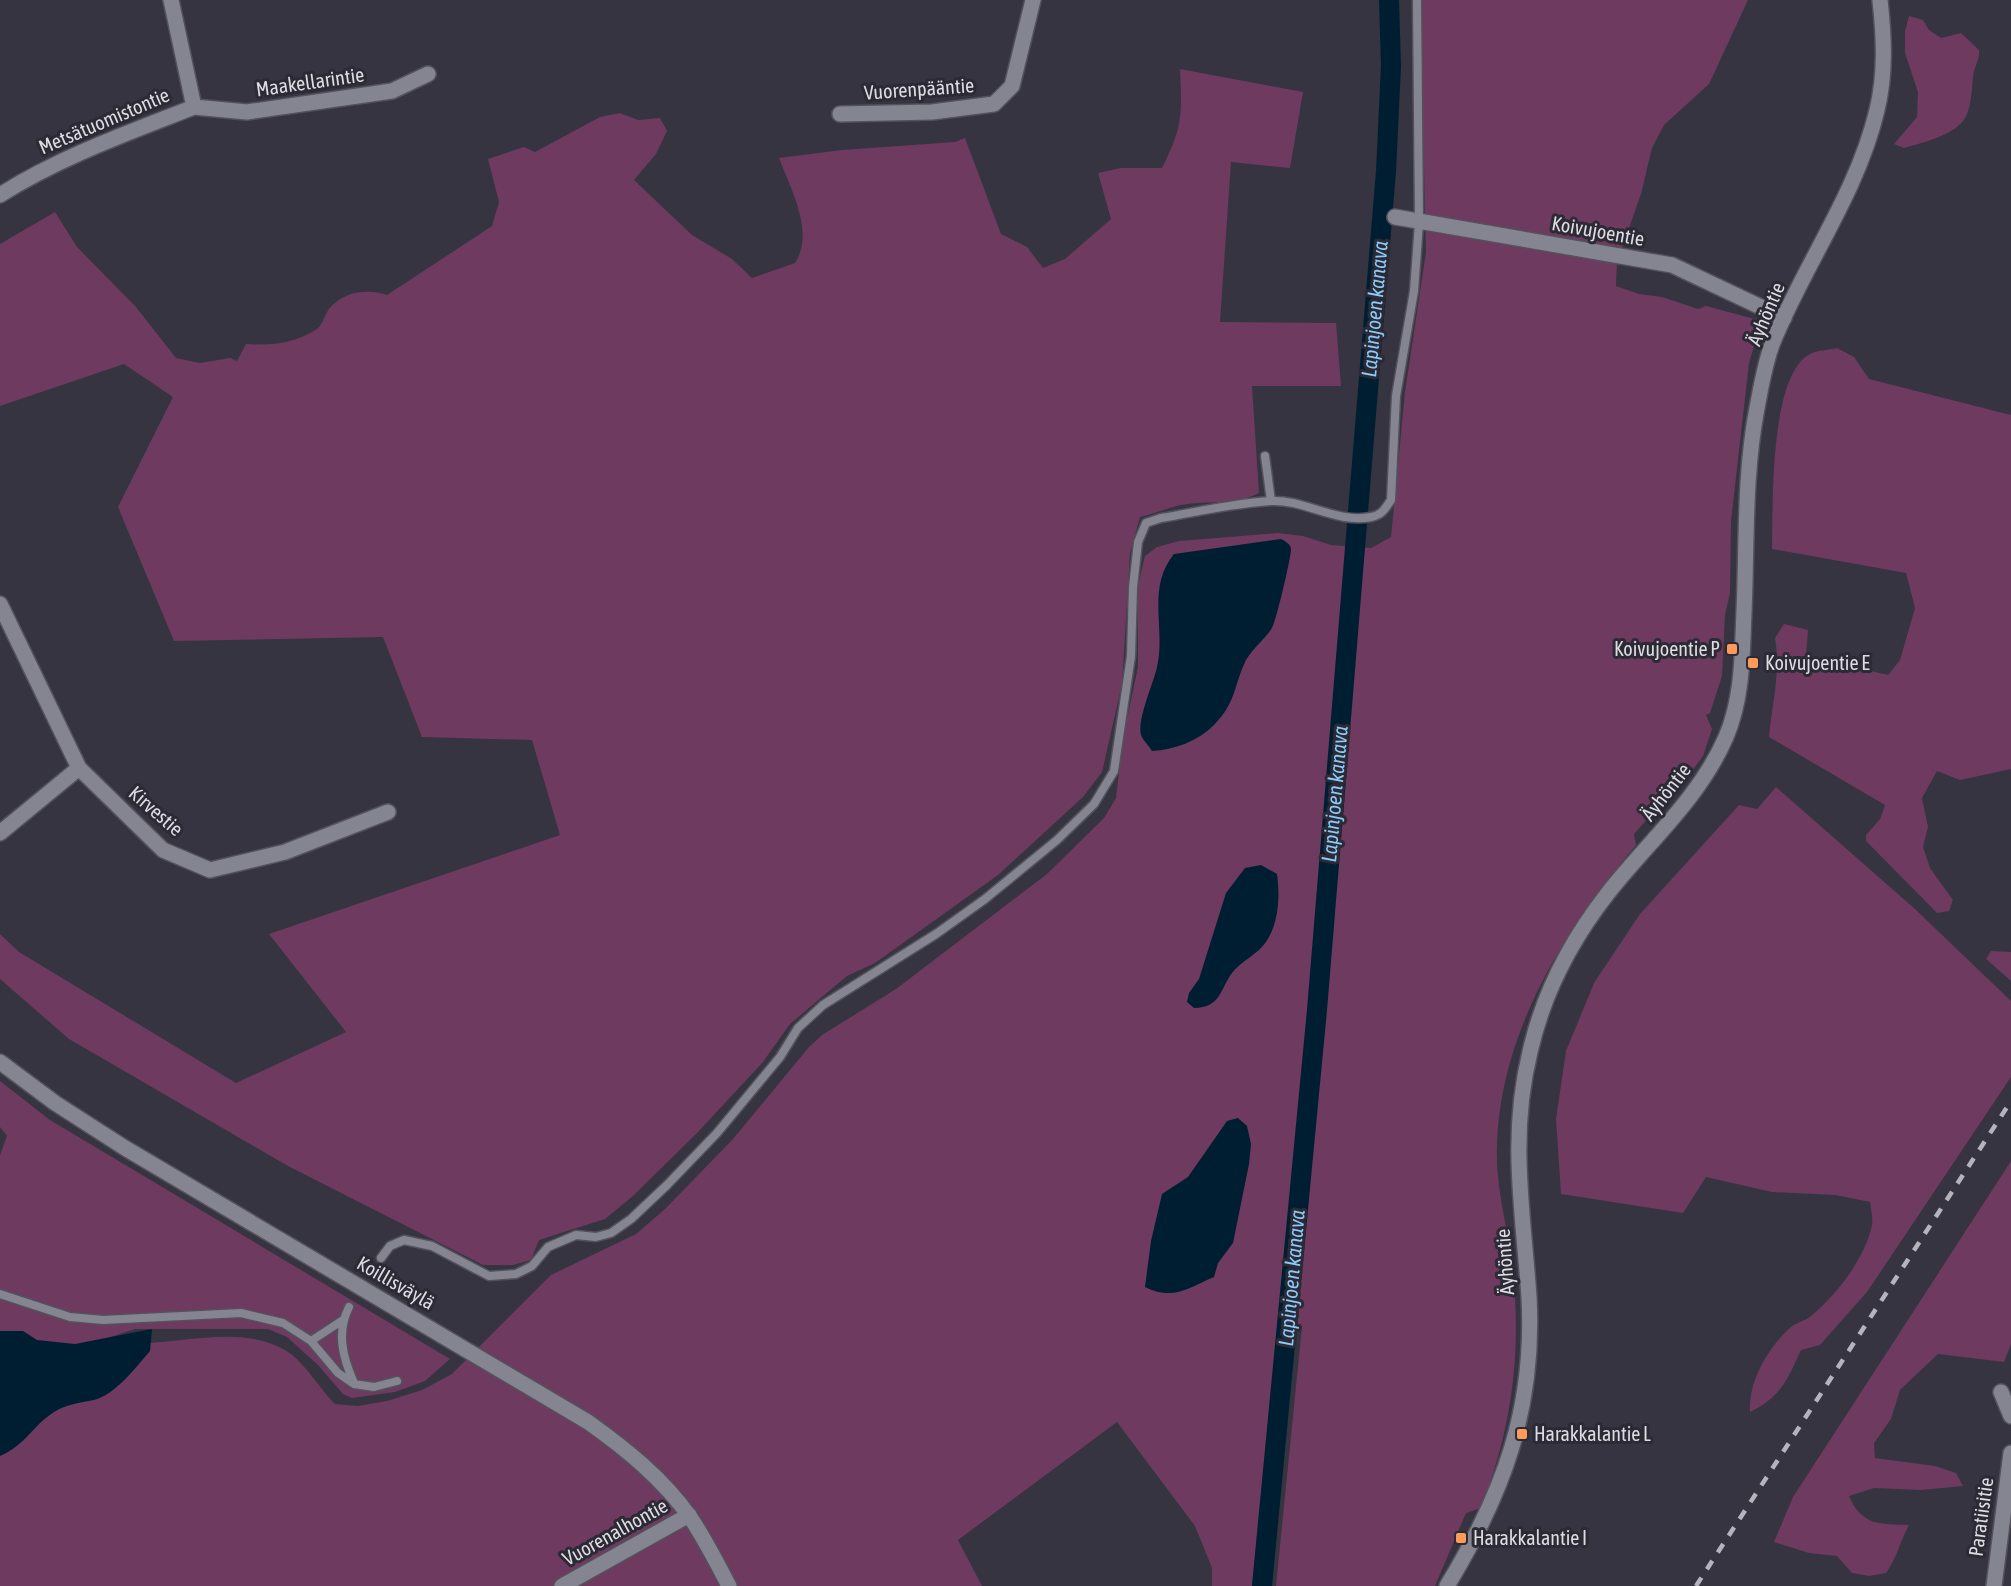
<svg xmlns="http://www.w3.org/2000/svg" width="2011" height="1586" font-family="'Asap Condensed',sans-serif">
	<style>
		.green { fill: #6e3a5f }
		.water { fill: #001e32 }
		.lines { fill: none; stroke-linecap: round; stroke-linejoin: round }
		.canal { stroke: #001e32; stroke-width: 20 }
		.lane-casing { stroke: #53525b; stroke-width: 11 }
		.street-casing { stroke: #53525b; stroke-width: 18 }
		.secondary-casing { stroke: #53525b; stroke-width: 18 }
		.lane { stroke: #858491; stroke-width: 8 }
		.street { stroke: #858491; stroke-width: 15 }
		.secondary { stroke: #858491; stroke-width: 15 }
		.rail { stroke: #b5b4bc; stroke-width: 4.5; stroke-dasharray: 10 10; stroke-linecap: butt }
		.poi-dot { fill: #ff9b5a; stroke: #2b2a35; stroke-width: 2 }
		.labels { text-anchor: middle; stroke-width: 6; stroke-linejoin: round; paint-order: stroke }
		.street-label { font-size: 20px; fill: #dddce3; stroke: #2b2a35 }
		.poi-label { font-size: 20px; fill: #dddce3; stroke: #2b2a35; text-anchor: start }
		.water-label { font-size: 21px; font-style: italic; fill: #88cbfc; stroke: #2b2a35 }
	</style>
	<rect width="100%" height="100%" fill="#353440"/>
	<path class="green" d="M1420,0H1748L1709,84L1664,125L1652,148L1641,194L1617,262L1616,286L1639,294L1662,297L1698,309L1706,306L1762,321L1764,327L1756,340L1749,363L1731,521L1730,593L1725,615L1722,676L1710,713L1706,715L1712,729L1703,756L1689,775L1680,777L1675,788L1634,834L1636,845C1565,929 1500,1032 1497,1145C1495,1185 1507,1224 1512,1263C1522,1352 1513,1424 1481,1508L1466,1513L1435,1586H1276L1302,1326L1277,1331L1252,1586H1212V1568L1195,1526L1117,1422L958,1540L982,1586H0V1155L7,1136L0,1127V1081L50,1120L450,1359L425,1381L395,1392L352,1398L343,1394L318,1365L287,1337L268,1329H135L98,1341C154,1354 232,1319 285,1350C304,1361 319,1388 335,1404L358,1406L387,1401L422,1390L452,1374L551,1275L636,1234L665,1209L733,1139L809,1047L822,1035L896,989L1047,874L1104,818L1116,798L1123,738L1138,667V585L1145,556L1157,547L1179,541L1278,533L1303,536L1331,545L1371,548L1391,537L1405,392L1426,252Z
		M1909,16L1923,20L1929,30L1941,38L1961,33L1979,50C1980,61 1974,66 1973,77C1972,89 1971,112 1963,121C1951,136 1922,143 1904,148L1894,144L1917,117L1918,92L1905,53V31Z
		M1180,69L1303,92L1290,168L1231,162L1220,322L1336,323L1341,386H1252L1259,493C1233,506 1209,500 1181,505C1167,508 1154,514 1140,517L1130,553L1122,684L1102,772L1083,797L998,875L875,963L847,976L790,1024L763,1062L698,1132L633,1196L605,1219L539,1240L531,1260L513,1265H483L288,1166L69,1039L0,979V934L19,952L236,1083L346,1032L269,934L560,835L532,740L422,737L383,637L174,641L118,507L173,397L124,364L0,406V244L55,212L77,247L136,307L176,358L200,363L230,358L237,361L246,344C272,346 295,343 317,329C323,324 324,316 329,309C342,292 367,288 387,295L492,226L499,202L488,159L524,147L535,152L600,117L620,113L638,120L660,118L667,131L656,154L634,180L692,235L732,259L752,278L795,263C815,232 791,190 779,158L842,150L955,142L965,138L1001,234L1027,247L1043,268L1065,259L1111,219L1098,173L1121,168H1162C1183,127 1182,114 1180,69Z
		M1837,348L1854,357L1869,379L2011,415V769L1960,780L1937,771L1922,798L1928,827L1923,847L1930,868L1953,900L1949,911L1937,913L1866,841V835L1880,819L1885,805L1769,737C1772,703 1781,673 1775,638L1784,624L1808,630L1806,656L1888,675L1900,660L1915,608L1906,573L1772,549C1773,508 1769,375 1810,354C1817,350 1829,350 1837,348Z
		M1776,787L1915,909L2011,1001V1077L1867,1292L1820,1345L1801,1350C1787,1380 1782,1396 1750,1412C1748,1382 1768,1347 1791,1327C1797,1322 1805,1321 1811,1316C1836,1295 1865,1259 1872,1225C1873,1218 1871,1209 1870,1202L1835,1195L1772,1192L1706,1177L1683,1213L1561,1194L1556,1119L1566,1051L1594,983L1640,914L1739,805L1757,809Z
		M1991,951L2011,952V981L1986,959Z
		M2011,1161V1344L2004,1362L1938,1354L1900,1390L1891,1419L1874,1443L1875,1458L1935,1466L1956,1473L1963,1486L1921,1490L1874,1488L1849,1496C1862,1526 1880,1524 1909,1525C1900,1541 1897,1558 1886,1573L1869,1576L1852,1573L1837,1556L1809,1553L1774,1542L1793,1497Z"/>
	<path class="water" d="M1281,539C1285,541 1289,543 1291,548C1292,554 1276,622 1272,628C1265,639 1253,648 1246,660C1233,687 1237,701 1214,725C1198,741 1174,750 1152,751C1149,746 1143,740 1141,735C1137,719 1153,685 1157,667C1166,629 1146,588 1174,554Z
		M1261,865L1277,874C1280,895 1279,923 1266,942C1257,955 1241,961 1232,973C1219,991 1221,1007 1194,1008L1187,1002L1189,993L1199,979L1226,893L1245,868Z
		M1238,1118L1247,1126L1251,1144L1249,1164L1233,1243L1218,1263L1214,1277C1188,1288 1173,1301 1145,1287L1151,1241L1162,1194L1188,1177L1227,1121Z
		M152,1329L150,1351C136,1367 115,1395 94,1400C79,1403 67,1404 54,1412C32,1426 27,1444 0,1456V1331H23L37,1340L75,1344Z"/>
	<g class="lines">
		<path class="canal" d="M1262,1586L1317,1010L1386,171L1391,66L1389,0"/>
		<defs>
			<path id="lane" d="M1265,456L1271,501
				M381,1258L390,1246L404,1240L432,1246L489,1276L516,1274L532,1266L548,1247L576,1235L596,1237L611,1233L631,1219L667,1185L717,1133L780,1057L798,1028L823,1005L936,934L985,899L1057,840L1094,804L1114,771L1131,656L1133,587L1138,542L1146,523L1161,518C1197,512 1234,503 1271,501C1304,499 1337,524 1371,517C1382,515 1385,509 1391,500L1396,396L1414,291L1419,223L1417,0
				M0,1294L70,1317L103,1320L241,1313L283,1323L311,1341L338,1373L354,1384L374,1387L397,1381
				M349,1307C336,1333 343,1358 354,1383
				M311,1341L343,1320"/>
			<path id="street" d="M194,107L247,112L392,91L428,74
				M840,114L932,112L994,104L1012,86L1033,0
				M0,195C60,157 128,133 194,107L171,0
				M1395,217L1672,265L1784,318
				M0,604L79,768L163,850L210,870L285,852L388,812
				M0,833L79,768
				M2001,1392L2011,1416
				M562,1586L689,1515
				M1994,1586L2011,1453"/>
			<path id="secondary" d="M0,1062L55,1103L125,1148L588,1422C626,1449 663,1479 690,1517C705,1539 717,1563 729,1586
				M1447,1586C1504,1492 1535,1408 1529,1297C1523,1211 1509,1137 1530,1052C1543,994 1572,939 1608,893C1649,841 1699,799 1726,737C1743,697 1742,655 1744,612C1747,544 1744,475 1757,408C1761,387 1765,362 1773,342C1805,263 1857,194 1877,110C1886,73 1884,37 1880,0"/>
		</defs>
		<use href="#lane" class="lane-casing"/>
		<use href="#street" class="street-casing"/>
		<use href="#secondary" class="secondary-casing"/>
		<use href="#lane" class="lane"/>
		<use href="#street" class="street"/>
		<use href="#secondary" class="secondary"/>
		<path class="rail" d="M1696,1586L2011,1101"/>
	</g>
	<g class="poi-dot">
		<rect x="1726" y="643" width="12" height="12" rx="3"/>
		<rect x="1747" y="657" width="12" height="12" rx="3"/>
		<rect x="1516" y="1428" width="12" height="12" rx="3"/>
		<rect x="1455" y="1532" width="12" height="12" rx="3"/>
	</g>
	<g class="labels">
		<g class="street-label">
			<text transform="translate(310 82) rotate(-8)" y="7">Maakellarintie</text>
			<text transform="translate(919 89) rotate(-4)" y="7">Vuorenpääntie</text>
			<text transform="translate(104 121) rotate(-23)" y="7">Metsätuomistontie</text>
			<text transform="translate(1598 231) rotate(10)" y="7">Koivujoentie</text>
			<text transform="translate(1766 314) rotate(-67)" y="7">Äyhöntie</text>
			<text transform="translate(1666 792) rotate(-52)" y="7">Äyhöntie</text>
			<text transform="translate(156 811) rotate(41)" y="7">Kirvestie</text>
			<text transform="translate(1505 1262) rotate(-94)" y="7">Äyhöntie</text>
			<text transform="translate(396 1283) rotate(30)" y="7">Koillisväylä</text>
			<text transform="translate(1981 1517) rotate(-82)" y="7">Paratiisitie</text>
			<text transform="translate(615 1532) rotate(-29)" y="7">Vuorenalhontie</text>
		</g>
		<g class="poi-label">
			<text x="1720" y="656" text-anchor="end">Koivujoentie P</text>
			<text x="1765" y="670">Koivujoentie E</text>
			<text x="1534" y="1441">Harakkalantie L</text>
			<text x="1473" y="1545">Harakkalantie I</text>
		</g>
		<g class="water-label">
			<text transform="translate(1375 309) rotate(-85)" y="7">Lapinjoen kanava</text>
			<text transform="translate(1335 794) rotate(-85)" y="7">Lapinjoen kanava</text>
			<text transform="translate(1292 1278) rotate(-85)" y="7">Lapinjoen kanava</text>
		</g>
	</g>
</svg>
